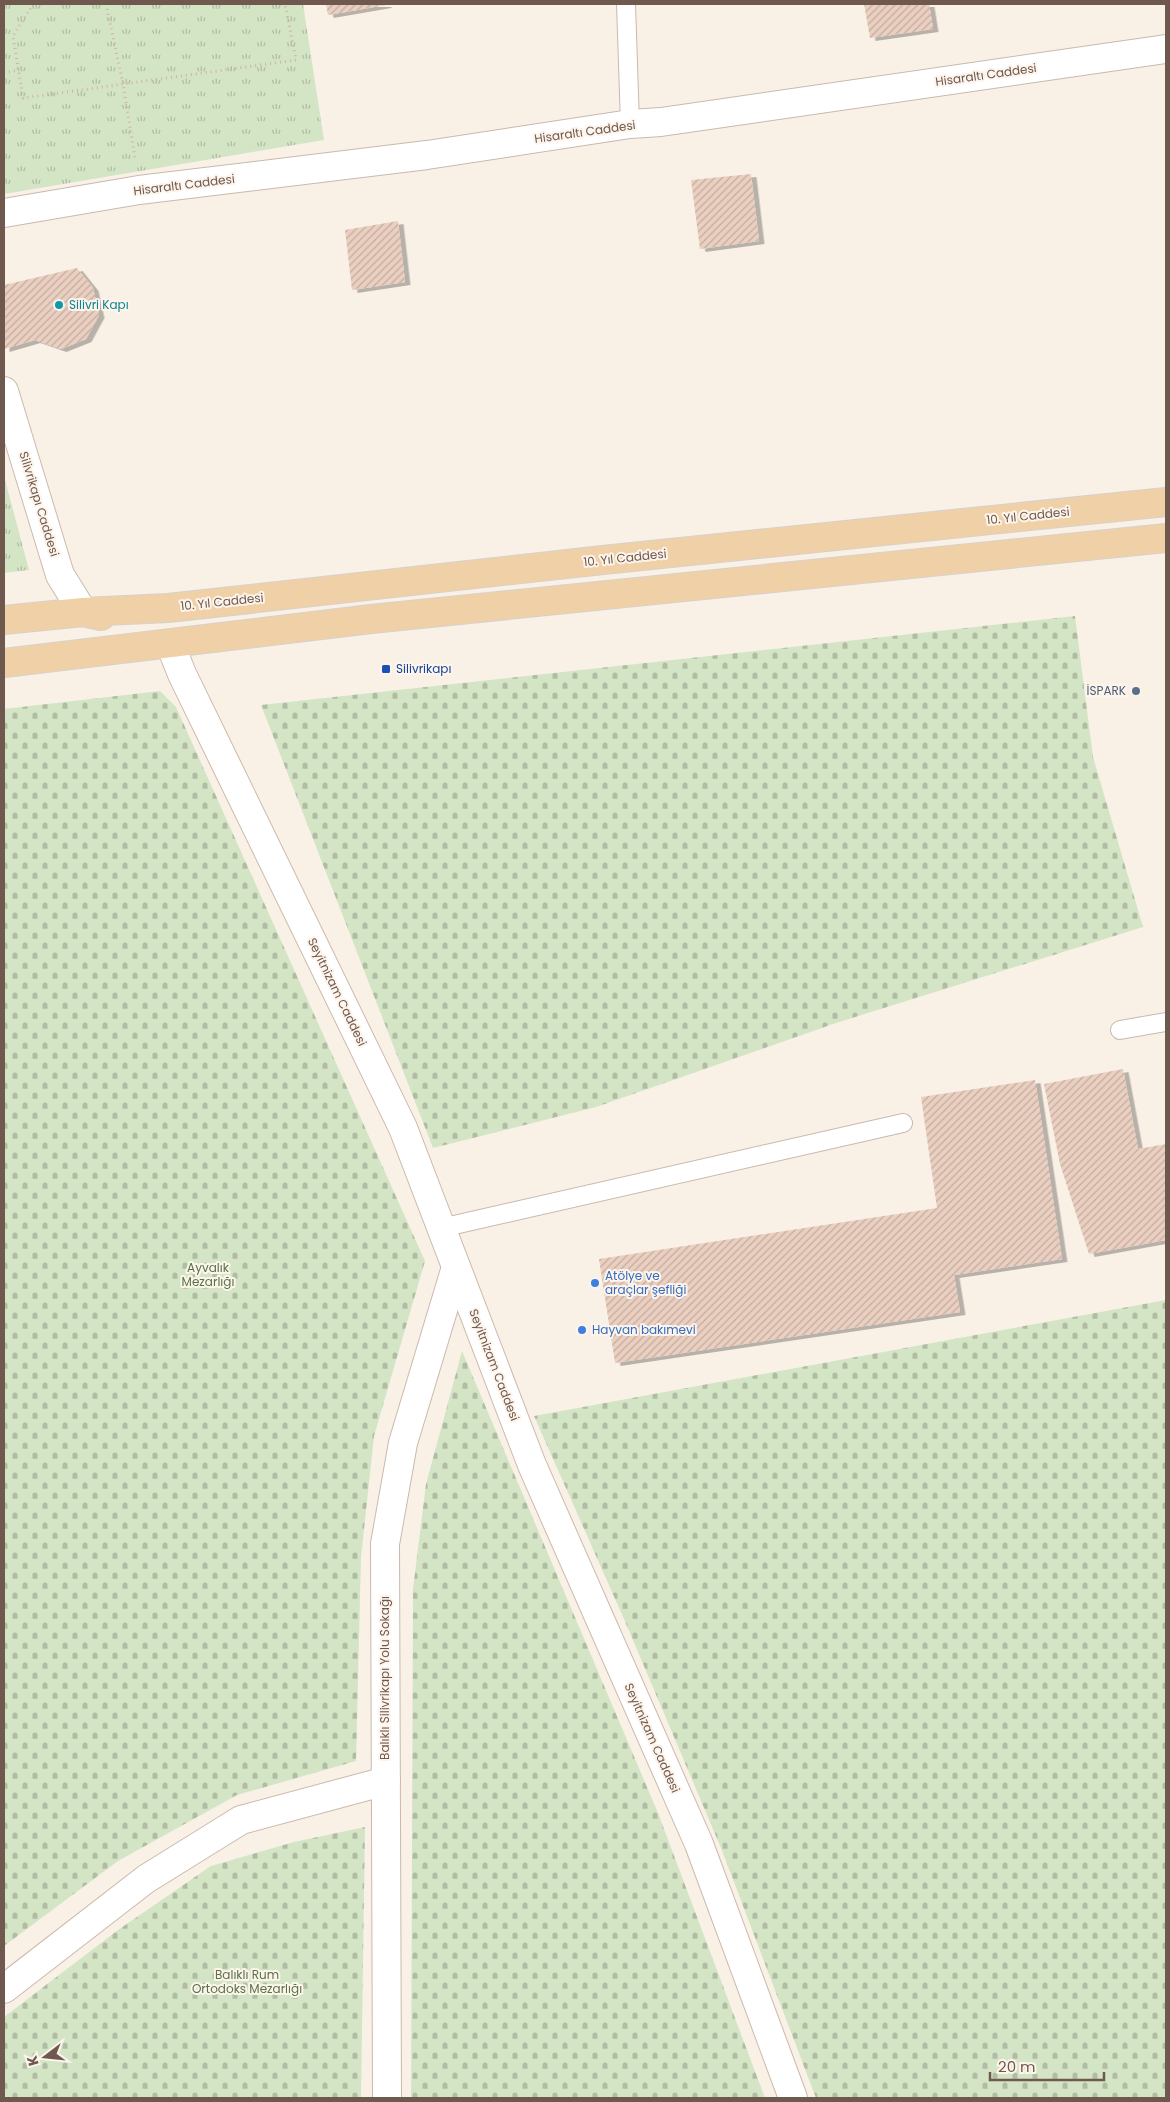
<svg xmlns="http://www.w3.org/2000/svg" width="1170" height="2102" font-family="Poppins,sans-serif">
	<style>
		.cemetery { fill: url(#cemetery-stones) }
		.park { fill: url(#park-tufts) }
		.building { fill: url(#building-hatch); filter: url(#shadow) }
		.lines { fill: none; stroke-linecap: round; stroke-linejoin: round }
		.lane-casing { stroke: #c9b9ae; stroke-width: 20 }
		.street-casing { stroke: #c9b9ae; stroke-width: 30 }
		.secondary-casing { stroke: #ccb9ac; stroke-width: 30 }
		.primary-casing { stroke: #d7d0cd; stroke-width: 30 }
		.path { stroke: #d0b3a5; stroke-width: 3; stroke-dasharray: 1 4; stroke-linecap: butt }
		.lane { stroke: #fff; stroke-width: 18 }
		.street { stroke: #fff; stroke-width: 28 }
		.secondary { stroke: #fff; stroke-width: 28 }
		.primary { stroke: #f0d1a7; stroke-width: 28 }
		.culture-dot { fill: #0f9aa8; stroke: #fdf5ec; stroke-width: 2 }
		.transit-dot { fill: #1a4fb4; stroke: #fdf5ec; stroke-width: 2 }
		.service-dot { fill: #5c6f8a; stroke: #fdf5ec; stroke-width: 2 }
		.shop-dot { fill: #3f7fe0; stroke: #fdf5ec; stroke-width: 2 }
		.labels { text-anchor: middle; stroke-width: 4; stroke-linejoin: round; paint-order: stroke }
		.street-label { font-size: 12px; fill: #6f584e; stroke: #fdf5ec }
		.culture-label { font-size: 12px; fill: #0d838f; stroke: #fdf5ec; text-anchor: start }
		.transit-label { font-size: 12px; fill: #164399; stroke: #fdf5ec; text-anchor: start }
		.service-label { font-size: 12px; fill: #4e5e75; stroke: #fdf5ec; text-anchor: end }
		.park-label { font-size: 12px; fill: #577448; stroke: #fdf5ec }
		.shop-label { font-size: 12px; fill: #366cbe; stroke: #fdf5ec; text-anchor: start }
	</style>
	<defs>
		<pattern id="cemetery-stones" width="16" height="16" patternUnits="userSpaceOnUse" patternTransform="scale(1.25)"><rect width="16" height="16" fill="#d4e5c6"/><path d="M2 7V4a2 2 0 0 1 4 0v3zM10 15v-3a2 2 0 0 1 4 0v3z" fill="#b0bca3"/></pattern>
		<pattern id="park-tufts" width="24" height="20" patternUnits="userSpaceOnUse" patternTransform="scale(1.25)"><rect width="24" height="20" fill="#d4e5c6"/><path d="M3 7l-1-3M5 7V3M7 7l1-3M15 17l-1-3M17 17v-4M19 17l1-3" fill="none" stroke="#b0bca3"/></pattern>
		<pattern id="building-hatch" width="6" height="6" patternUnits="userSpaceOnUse" patternTransform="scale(1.25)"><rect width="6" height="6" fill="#ebd0c1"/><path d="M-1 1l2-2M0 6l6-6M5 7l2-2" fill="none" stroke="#c3ac9f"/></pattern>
		<filter id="shadow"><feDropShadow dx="5.5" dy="3" stdDeviation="0" flood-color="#0004"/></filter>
	</defs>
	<rect width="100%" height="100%" fill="#f9f1e6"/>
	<path class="cemetery" d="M1075,616L1093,757L1143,927L836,1023L596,1107L433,1148L261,705Z
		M160,691L176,707L425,1261L374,1436L361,1557L356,1761L237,1795L118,1861L4,1946V709Z
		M1166,1300V2098H816L721,1848L624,1619L534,1416Z
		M462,1351L658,1813L765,2098H411L413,1589L426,1484Z
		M365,1827L361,2098H4V2017L118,1930L211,1866L294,1842Z"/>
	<path class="park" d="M4,4H303L324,140L4,194Z
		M4,476L29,570L4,573Z"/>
	<path class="building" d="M326,4H386V5L328,15Z
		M864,4H929L933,29L870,38Z
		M751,174L759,241L700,249L691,180Z
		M398,221L405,282L352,290L345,230Z
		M77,268L93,288L99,315L86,339L61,349L35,340L4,349V285Z
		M1123,1069L1138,1149L1166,1144V1240L1089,1254L1060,1164L1044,1084Z
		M1035,1080L1062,1259L954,1275L960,1312L615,1363L599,1259L937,1208L921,1097Z"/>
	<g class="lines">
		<defs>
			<path id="lane" d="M626,4L630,124
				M1120,1030L1166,1022
				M441,1228L903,1123"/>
			<path id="street" d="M4,213L139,190L427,155L630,124L661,122L1166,49
				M387,2098L385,1544L403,1443L456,1267"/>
			<path id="secondary" d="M4,391L60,575L83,612
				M170,644L182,674L403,1128L532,1465L699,1844L793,2098
				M4,1989L146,1879L241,1820L386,1781"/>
			<path id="primary" d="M83,612L168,608L603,560L1166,502
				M4,620L83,612L101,616
				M4,663L371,619L1166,538"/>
		</defs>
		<use href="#lane" class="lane-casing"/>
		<use href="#street" class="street-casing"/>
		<use href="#secondary" class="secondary-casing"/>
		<use href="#primary" class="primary-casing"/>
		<path class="path" d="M33,4L13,36L23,98L296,60L285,4
			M106,4L123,84L135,158
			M4,73L18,70"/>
		<use href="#lane" class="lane"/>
		<use href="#street" class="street"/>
		<use href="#secondary" class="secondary"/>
		<use href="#primary" class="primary"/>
	</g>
	<circle class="culture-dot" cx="59" cy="305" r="5"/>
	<rect class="transit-dot" x="381" y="664" width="10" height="10" rx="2.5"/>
	<circle class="service-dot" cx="1136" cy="691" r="5"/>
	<g class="shop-dot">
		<circle cx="595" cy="1283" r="5"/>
		<circle cx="582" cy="1330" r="5"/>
	</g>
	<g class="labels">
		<g class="street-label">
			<text transform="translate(986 75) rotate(-8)" y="4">Hisaraltı Caddesi</text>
			<text transform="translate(585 132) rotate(-8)" y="4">Hisaraltı Caddesi</text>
			<text transform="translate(184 185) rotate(-7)" y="4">Hisaraltı Caddesi</text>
			<text transform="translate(39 504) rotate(73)" y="4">Silivrikapı Caddesi</text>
			<text transform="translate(1028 516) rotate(-6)" y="4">10. Yıl Caddesi</text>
			<text transform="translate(625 558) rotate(-6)" y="4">10. Yıl Caddesi</text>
			<text transform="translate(222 602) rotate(-6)" y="4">10. Yıl Caddesi</text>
			<text transform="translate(337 992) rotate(64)" y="4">Seyitnizam Caddesi</text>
			<text transform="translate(494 1365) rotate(69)" y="4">Seyitnizam Caddesi</text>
			<text transform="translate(385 1678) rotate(-90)" y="4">Balıklı Silivrikapı Yolu Sokağı</text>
			<text transform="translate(652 1738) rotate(66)" y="4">Seyitnizam Caddesi</text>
		</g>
		<g class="culture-label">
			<text x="69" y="309">Silivri Kapı</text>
		</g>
		<g class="transit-label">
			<text x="396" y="673">Silivrikapı</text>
		</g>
		<g class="service-label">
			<text x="1126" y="695">İSPARK</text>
		</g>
		<g class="park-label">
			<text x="208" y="1272">Ayvalık<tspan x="208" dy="14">Mezarlığı</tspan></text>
			<text x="247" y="1979">Balıklı Rum<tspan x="247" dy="14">Ortodoks Mezarlığı</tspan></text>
		</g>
		<g class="shop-label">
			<text x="605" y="1280">Atölye ve<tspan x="605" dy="14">araçlar şefliği</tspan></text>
			<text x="592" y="1334">Hayvan bakımevi</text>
		</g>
	</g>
	<rect width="1170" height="2102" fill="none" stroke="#6f584e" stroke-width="10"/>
	<g transform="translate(45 2057) rotate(254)" stroke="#fdf5ec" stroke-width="4" paint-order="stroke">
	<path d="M0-4L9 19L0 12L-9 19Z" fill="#6f584e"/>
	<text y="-8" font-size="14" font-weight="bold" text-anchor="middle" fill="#6f584e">K</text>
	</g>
	<path d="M990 2072v8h114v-8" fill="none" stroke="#6f584e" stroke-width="2.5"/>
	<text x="998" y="2072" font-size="15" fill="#6f584e" stroke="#fdf5ec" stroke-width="4" paint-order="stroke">20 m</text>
</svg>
